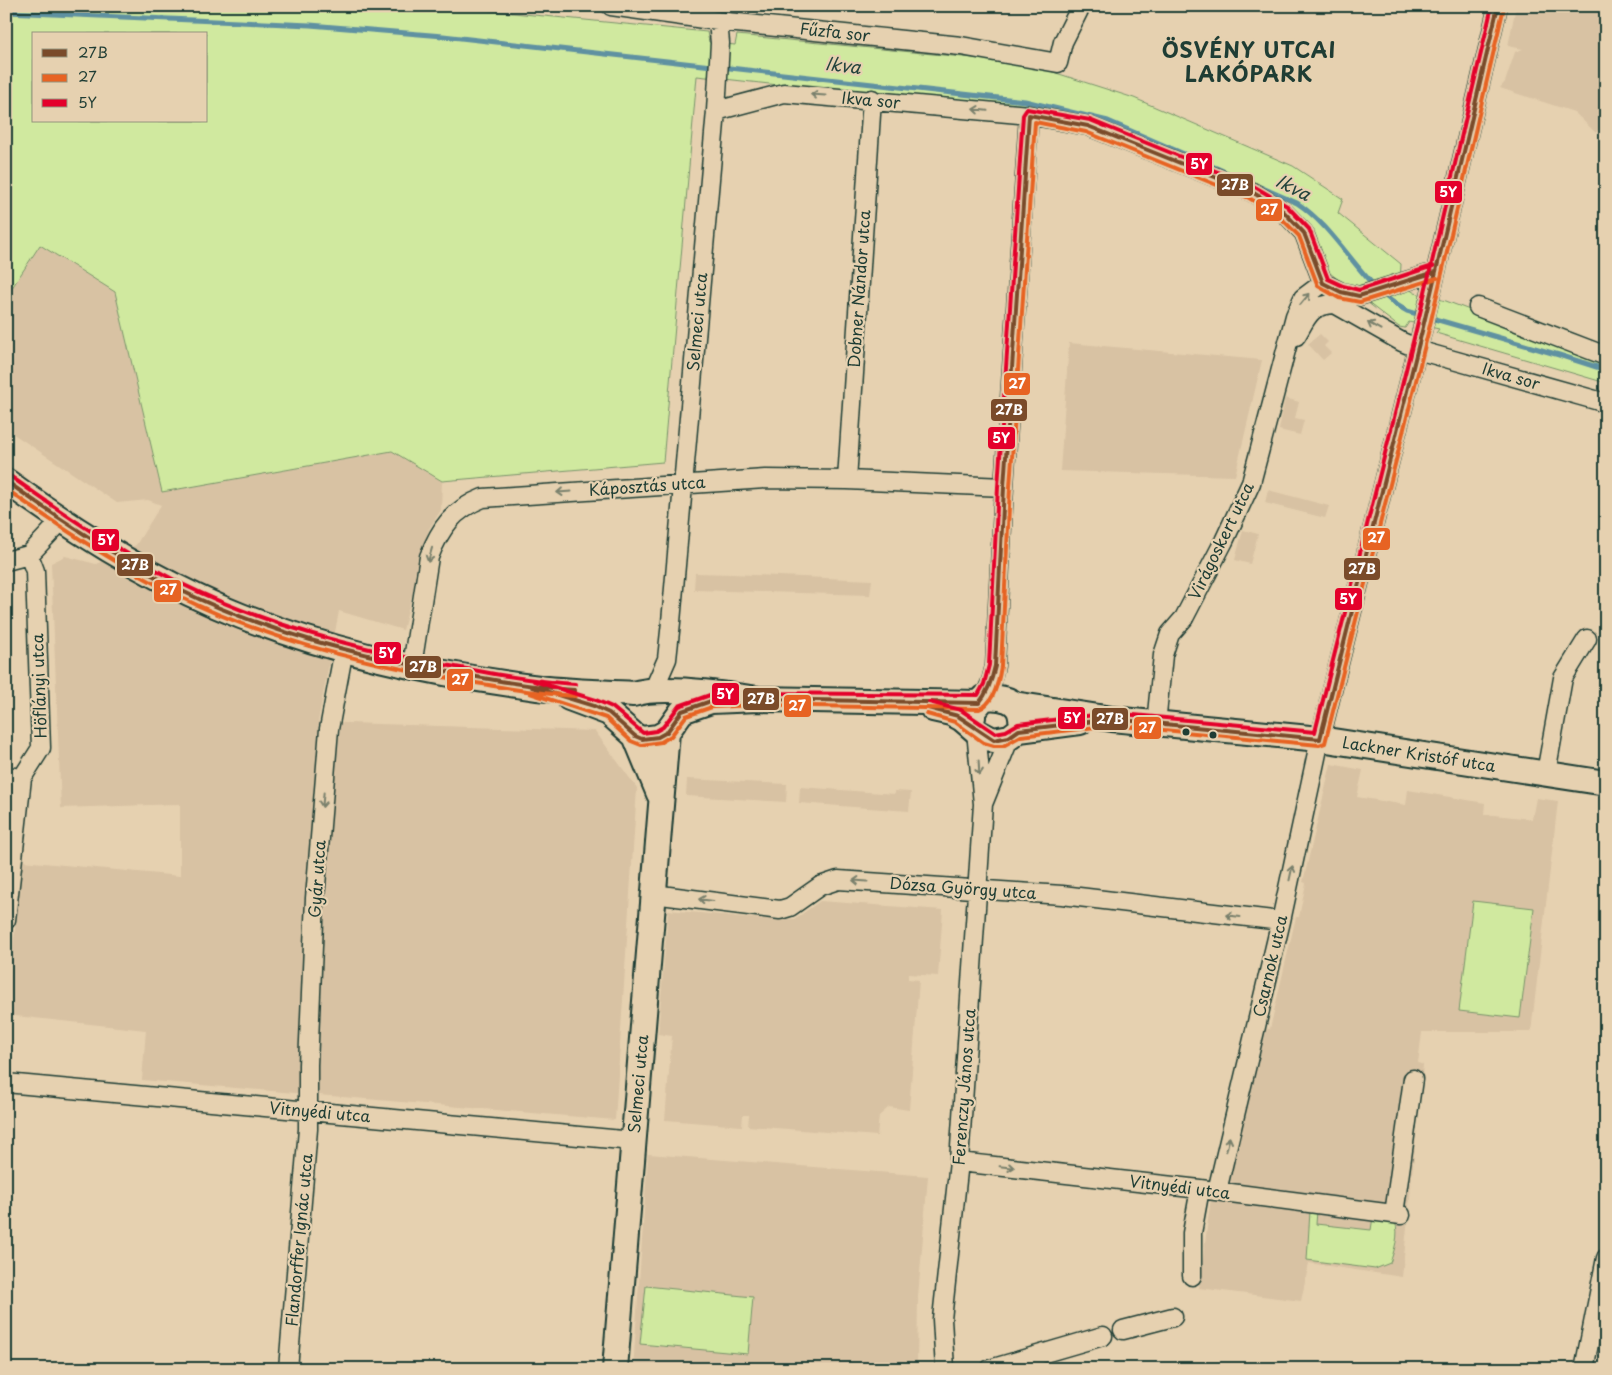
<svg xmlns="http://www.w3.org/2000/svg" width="1612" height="1375" font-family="'Playpen Sans',sans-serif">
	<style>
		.built { fill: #d8c2a3 }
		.green { fill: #d0e99f; stroke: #78936a; fill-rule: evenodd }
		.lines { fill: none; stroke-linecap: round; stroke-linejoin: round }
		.stream { stroke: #5f91a1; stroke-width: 5 }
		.street-casing { stroke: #1f3d34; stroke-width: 21 }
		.secondary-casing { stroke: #1f3d34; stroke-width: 28 }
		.street { stroke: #e6d1b0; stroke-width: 18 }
		.secondary { stroke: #e6d1b0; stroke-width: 24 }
		.bus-1-casing { stroke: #e6d1b0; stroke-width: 8 }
		.bus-2-casing { stroke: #e6d1b0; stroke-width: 8 }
		.bus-3-casing { stroke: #e6d1b0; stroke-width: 8 }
		.bus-1 { stroke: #7a4b2a; stroke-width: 4 }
		.bus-2 { stroke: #e76323; stroke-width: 4 }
		.bus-3 { stroke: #e4002b; stroke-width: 4 }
		.oneway { stroke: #79806c }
		.bus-dot { fill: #1f3d34; stroke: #e6d1b0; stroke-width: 2 }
		.labels { text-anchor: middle; stroke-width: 4.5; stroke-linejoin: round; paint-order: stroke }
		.street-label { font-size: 16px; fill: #1f3d34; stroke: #e6d1b0 }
		.water-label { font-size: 18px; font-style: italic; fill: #24443d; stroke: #e6d1b0 }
		.district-label { font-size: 21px; font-weight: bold; letter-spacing: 1px; fill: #1f3d34; stroke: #e6d1b0 }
		.line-badge { stroke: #e6d1b0; stroke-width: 2 }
		.badge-label { font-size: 14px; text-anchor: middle; font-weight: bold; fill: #fff }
	</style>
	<rect width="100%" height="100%" fill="#e6d1b0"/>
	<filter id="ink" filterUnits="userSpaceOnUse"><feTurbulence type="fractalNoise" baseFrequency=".02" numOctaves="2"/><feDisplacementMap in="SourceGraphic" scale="10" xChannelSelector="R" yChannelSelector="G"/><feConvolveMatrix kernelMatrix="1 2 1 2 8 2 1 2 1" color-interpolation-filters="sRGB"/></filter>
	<g filter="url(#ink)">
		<path class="built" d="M1516,6H1585L1606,11V120L1596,133L1574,112L1500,88L1505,82L1515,52L1523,49L1508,46Z
			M40,245L115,292L162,492L392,451L442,481L441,510L429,529L403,630L339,611L318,722L595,731L637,788L615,1120L142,1080L146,1030L6,1015L22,861L180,876V804L61,808L51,563L65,556L96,564L136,545L161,505L148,500L117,503L6,429V297Z
			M1320,334L1328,342L1324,346L1331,353L1323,360L1308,344Z
			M1069,343L1262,360L1235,476L1060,471Z
			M1285,398L1299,402L1295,418L1304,420L1300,435L1279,430Z
			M1268,490L1329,506L1325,518L1265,503Z
			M1243,530L1258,534L1250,564L1235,560Z
			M695,573L732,574L872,580L870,595L694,590Z
			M1331,764L1363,770L1357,797L1406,805L1408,790L1485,803L1484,814L1532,819L1536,798L1558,801L1531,1032H1422L1418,1063L1423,1065L1402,1277L1309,1263L1301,1301L1199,1288L1211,1198L1260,1028L1270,1029L1296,917H1299L1306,883L1303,882Z
			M687,779L787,784L786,802L686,796Z
			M800,787L895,794V791L911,792L909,811L799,803Z
			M820,901L943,910L938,976L908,974V979L919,980L909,1110L889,1107L879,1116L877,1136L748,1126L749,1115H743L742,1126L665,1120L672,1036L658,1034L668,910L764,919H795Z
			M648,1154L928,1176L918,1297L917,1369H633Z"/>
		<path class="green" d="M6,6H442L707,32L709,42L735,45L737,35L1025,63L1134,98L1293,166L1343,199L1338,213L1401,264L1400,283L1415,293L1446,301L1606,362V383L1436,333L1439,329L1409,322L1405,328L1399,327L1326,270L1281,207L1071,124L1014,111L697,76L663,462L442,481L392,451L162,492L115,292L40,245L6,297ZM34,34H206V121H34Z
			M1473,901L1534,908L1520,1018L1459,1011Z
			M1310,1211H1317L1316,1224L1371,1230L1373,1217L1395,1222C1400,1234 1394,1251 1390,1263L1375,1269L1307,1260Z
			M646,1286L753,1297L748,1354L640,1344Z"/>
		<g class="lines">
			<path class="stream" d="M6,12L310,25L443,36L1025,101L1108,121L1297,203C1340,231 1363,289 1407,311L1559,355L1606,370"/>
			<defs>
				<path id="street" d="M611,6L718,21L961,46L1058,63L1063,42L1081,6
					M716,111L784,93L1029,115L1088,126L1252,192L1283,211L1304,233L1323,283L1341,292L1359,296L1435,272
					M1478,307L1606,356
					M1296,336C1308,316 1310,305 1335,304L1402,342L1428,353L1606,403
					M847,480L872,99
					M6,561L29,555
					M412,666L429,557C440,528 454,509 483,498L765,479L847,480L1004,487
					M653,691L667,659L671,622L716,111L720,43L718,21
					M984,698L991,682L995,666L1004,487L1029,115
					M1156,724L1163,655L1170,634L1184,618L1224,541L1251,483L1295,316L1303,298L1323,283
					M1546,773L1563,678L1587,639
					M6,776L22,778
					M983,804L1010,737
					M653,894L780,910L790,907L820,886L838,880L1062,895L1281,921
					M6,920L22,778L41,748L35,571L29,555L62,520
					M6,1083L633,1141
					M959,1162L1200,1189L1401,1215
					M1217,1191L1281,921L1320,739L1423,327L1498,6
					M1394,1214L1413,1079
					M1192,1276V1233L1200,1189
					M1123,1330L1173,1317
					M288,1369L308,1129V1065L315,898L329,729L344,649
					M945,1369L942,1319L959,1162L983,804L976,731
					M990,1369L1103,1336
					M1584,1369L1606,1258"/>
				<path id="secondary" d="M6,481C79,534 157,583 241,616C333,652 434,674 531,687C565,692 599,692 633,694C663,684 726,695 758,699
					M569,698L609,713L635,736L642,739L658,737L667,732L682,711L711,701L758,699L979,703
					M1014,704L1112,719L1320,739L1606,783
					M933,709L951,713L962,719L976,731L993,740L1010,737L1019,730L1080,722
					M973,717V711L984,698C999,696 1020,699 1021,718
					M635,736L659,794
					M615,1369L667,732"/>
			</defs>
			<use href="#street" class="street-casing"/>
			<use href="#secondary" class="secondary-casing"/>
			<use href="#street" class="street"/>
			<use href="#secondary" class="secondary"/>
			<defs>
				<path id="bus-1" d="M6,481C62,521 119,559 180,590C263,631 353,654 444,671C487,679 531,687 575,690
					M532,687L594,706L609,713L635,736L642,739L658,737L667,732L682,711L711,701L758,699L979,703C988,692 992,680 995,666L1004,487L1029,115L1088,126L1252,192L1283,211L1304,233L1323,283L1341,292L1359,296L1435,272
					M928,708L958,716L994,740L1009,737L1019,730L1112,719L1320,739L1423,327L1498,6"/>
				<path id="bus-2" d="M6,489C61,528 117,565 176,595C260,637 352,660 443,677C487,685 530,693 575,696
					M530,693L606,718L631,741L641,745L661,742L671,736L686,716L712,707L758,705L979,709C994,704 999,680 1001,666L1010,487L1035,122L1086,132L1249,198L1279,216L1299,236L1318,286L1339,298L1360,302L1437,278
					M927,714L955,722L984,743L994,746H1003L1021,736L1112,725L1319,745L1325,743L1429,329L1504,7"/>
				<path id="bus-3" d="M10,476C65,515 121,553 182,584C265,625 355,648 445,665C488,673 531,681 575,684
					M534,681L596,700L612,707L643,733L656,731L663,727L679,706L710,695L758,693L978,695L984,684L989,665L998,487L1023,115L1027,109L1090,120L1255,187L1287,206L1309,229L1328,279L1343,286L1359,290L1433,266
					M929,702L961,710L995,733L1006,731L1018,724L1112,713L1315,732L1417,326L1492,6"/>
			</defs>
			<use href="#bus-1" class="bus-1-casing"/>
			<use href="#bus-2" class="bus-2-casing"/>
			<use href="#bus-3" class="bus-3-casing"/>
			<use href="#bus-1" class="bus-1"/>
			<use href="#bus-2" class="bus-2"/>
			<use href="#bus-3" class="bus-3"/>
		</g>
		<defs><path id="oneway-shaft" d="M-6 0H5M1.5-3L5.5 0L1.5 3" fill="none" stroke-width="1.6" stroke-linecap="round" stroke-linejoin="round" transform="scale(1.25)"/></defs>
		<g class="oneway">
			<use href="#oneway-shaft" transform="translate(818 95) rotate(-176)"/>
			<use href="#oneway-shaft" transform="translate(980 110) rotate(-174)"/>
			<use href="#oneway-shaft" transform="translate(1305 299) rotate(-50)"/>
			<use href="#oneway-shaft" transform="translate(1374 326) rotate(-151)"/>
			<use href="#oneway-shaft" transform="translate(564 492) rotate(176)"/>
			<use href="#oneway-shaft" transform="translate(430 555) rotate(106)"/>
			<use href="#oneway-shaft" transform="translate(979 768) rotate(87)"/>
			<use href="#oneway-shaft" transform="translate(323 800) rotate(95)"/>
			<use href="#oneway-shaft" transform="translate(1291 873) rotate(-78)"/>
			<use href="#oneway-shaft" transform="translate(860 881) rotate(-176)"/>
			<use href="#oneway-shaft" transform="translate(706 900) rotate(-173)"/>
			<use href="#oneway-shaft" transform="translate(1233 916) rotate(-173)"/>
			<use href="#oneway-shaft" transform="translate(1228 1144) rotate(-77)"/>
			<use href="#oneway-shaft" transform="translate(1007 1167) rotate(6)"/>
		</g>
	</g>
	<g class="bus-dot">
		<circle cx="1186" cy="732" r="4.5"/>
		<circle cx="1213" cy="735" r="4.5"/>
	</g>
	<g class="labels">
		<g class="street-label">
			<text transform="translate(835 32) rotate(6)" y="6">Fűzfa sor</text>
			<text transform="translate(871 100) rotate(5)" y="6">Ikva sor</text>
			<text transform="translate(859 289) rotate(-86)" y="6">Dobner Nándor utca</text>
			<text transform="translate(697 322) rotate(-85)" y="6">Selmeci utca</text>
			<text transform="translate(1511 376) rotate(16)" y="6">Ikva sor</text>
			<text transform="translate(647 486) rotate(-4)" y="6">Káposztás utca</text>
			<text transform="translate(1221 541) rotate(-64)" y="6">Virágoskert utca</text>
			<text transform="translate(39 686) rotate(-92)" y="6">Höflányi utca</text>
			<text transform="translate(1419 754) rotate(9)" y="6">Lackner Kristóf utca</text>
			<text transform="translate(317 879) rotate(-86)" y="6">Gyár utca</text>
			<text transform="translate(963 888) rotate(4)" y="6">Dózsa György utca</text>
			<text transform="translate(1270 966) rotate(-77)" y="6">Csarnok utca</text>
			<text transform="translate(638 1084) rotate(-85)" y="6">Selmeci utca</text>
			<text transform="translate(964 1087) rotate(-86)" y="6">Ferenczy János utca</text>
			<text transform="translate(320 1112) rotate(5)" y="6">Vitnyédi utca</text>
			<text transform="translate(1180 1187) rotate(7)" y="6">Vitnyédi utca</text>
			<text transform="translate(299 1240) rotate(-85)" y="6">Flandorffer Ignác utca</text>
		</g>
		<g class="water-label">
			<text transform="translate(843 66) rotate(7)" y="6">Ikva</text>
			<text transform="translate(1293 188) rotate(27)" y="6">Ikva</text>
		</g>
		<g class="district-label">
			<text x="1249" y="58">ÖSVÉNY UTCAI<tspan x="1249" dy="24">LAKÓPARK</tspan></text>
		</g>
	</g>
	<g class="line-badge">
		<rect x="1185" y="152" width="28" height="24" rx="5" fill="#e4002b"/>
		<rect x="1216" y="173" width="38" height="24" rx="5" fill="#7a4b2a"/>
		<rect x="1434" y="180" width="29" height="24" rx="5" fill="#e4002b"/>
		<rect x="1255" y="198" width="28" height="24" rx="5" fill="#e76323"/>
		<rect x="1003" y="372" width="28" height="24" rx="5" fill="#e76323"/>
		<rect x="990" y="398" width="38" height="24" rx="5" fill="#7a4b2a"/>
		<rect x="987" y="426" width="29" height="24" rx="5" fill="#e4002b"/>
		<rect x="1362" y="527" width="29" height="24" rx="5" fill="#e76323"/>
		<rect x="91" y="528" width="29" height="24" rx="5" fill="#e4002b"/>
		<rect x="116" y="553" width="38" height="24" rx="5" fill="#7a4b2a"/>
		<rect x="1343" y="557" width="38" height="24" rx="5" fill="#7a4b2a"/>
		<rect x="153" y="579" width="29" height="24" rx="5" fill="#e76323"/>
		<rect x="1334" y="587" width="29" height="24" rx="5" fill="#e4002b"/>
		<rect x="373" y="641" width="29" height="24" rx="5" fill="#e4002b"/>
		<rect x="404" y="655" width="38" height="24" rx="5" fill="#7a4b2a"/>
		<rect x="446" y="668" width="28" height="24" rx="5" fill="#e76323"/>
		<rect x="711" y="682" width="29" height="24" rx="5" fill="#e4002b"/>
		<rect x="742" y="687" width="38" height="24" rx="5" fill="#7a4b2a"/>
		<rect x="783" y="694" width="29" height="24" rx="5" fill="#e76323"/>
		<rect x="1057" y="706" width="29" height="24" rx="5" fill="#e4002b"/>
		<rect x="1091" y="707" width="38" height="24" rx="5" fill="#7a4b2a"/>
		<rect x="1133" y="716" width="29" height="24" rx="5" fill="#e76323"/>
	</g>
	<g class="badge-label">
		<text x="1199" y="169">5Y</text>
		<text x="1235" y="190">27B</text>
		<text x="1448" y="197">5Y</text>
		<text x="1269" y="215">27</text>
		<text x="1017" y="389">27</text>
		<text x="1009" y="415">27B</text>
		<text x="1001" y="443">5Y</text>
		<text x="1376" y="543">27</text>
		<text x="106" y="545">5Y</text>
		<text x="135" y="570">27B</text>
		<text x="1362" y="574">27B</text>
		<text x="168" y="595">27</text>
		<text x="1348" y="604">5Y</text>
		<text x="387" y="658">5Y</text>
		<text x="423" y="672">27B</text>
		<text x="460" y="685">27</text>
		<text x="725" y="699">5Y</text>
		<text x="761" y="704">27B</text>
		<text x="797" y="711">27</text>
		<text x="1072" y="723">5Y</text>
		<text x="1110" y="724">27B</text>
		<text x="1147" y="733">27</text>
	</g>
	<rect width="1612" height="1375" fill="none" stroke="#e6d1b0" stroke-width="25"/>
	<rect x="12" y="12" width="1587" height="1350" fill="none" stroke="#1f3d34" stroke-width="2" filter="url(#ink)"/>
	<rect x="32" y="32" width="175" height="90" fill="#e6d1b0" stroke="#96967e"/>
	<rect x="42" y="49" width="25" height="8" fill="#7a4b2a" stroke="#96967e"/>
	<text x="78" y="58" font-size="15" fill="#1f3d34">27B</text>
	<rect x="42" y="74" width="25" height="8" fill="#e76323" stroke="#96967e"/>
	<text x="78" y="82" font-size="15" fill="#1f3d34">27</text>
	<rect x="42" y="99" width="25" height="8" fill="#e4002b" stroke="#96967e"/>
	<text x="78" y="108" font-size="15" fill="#1f3d34">5Y</text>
</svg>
